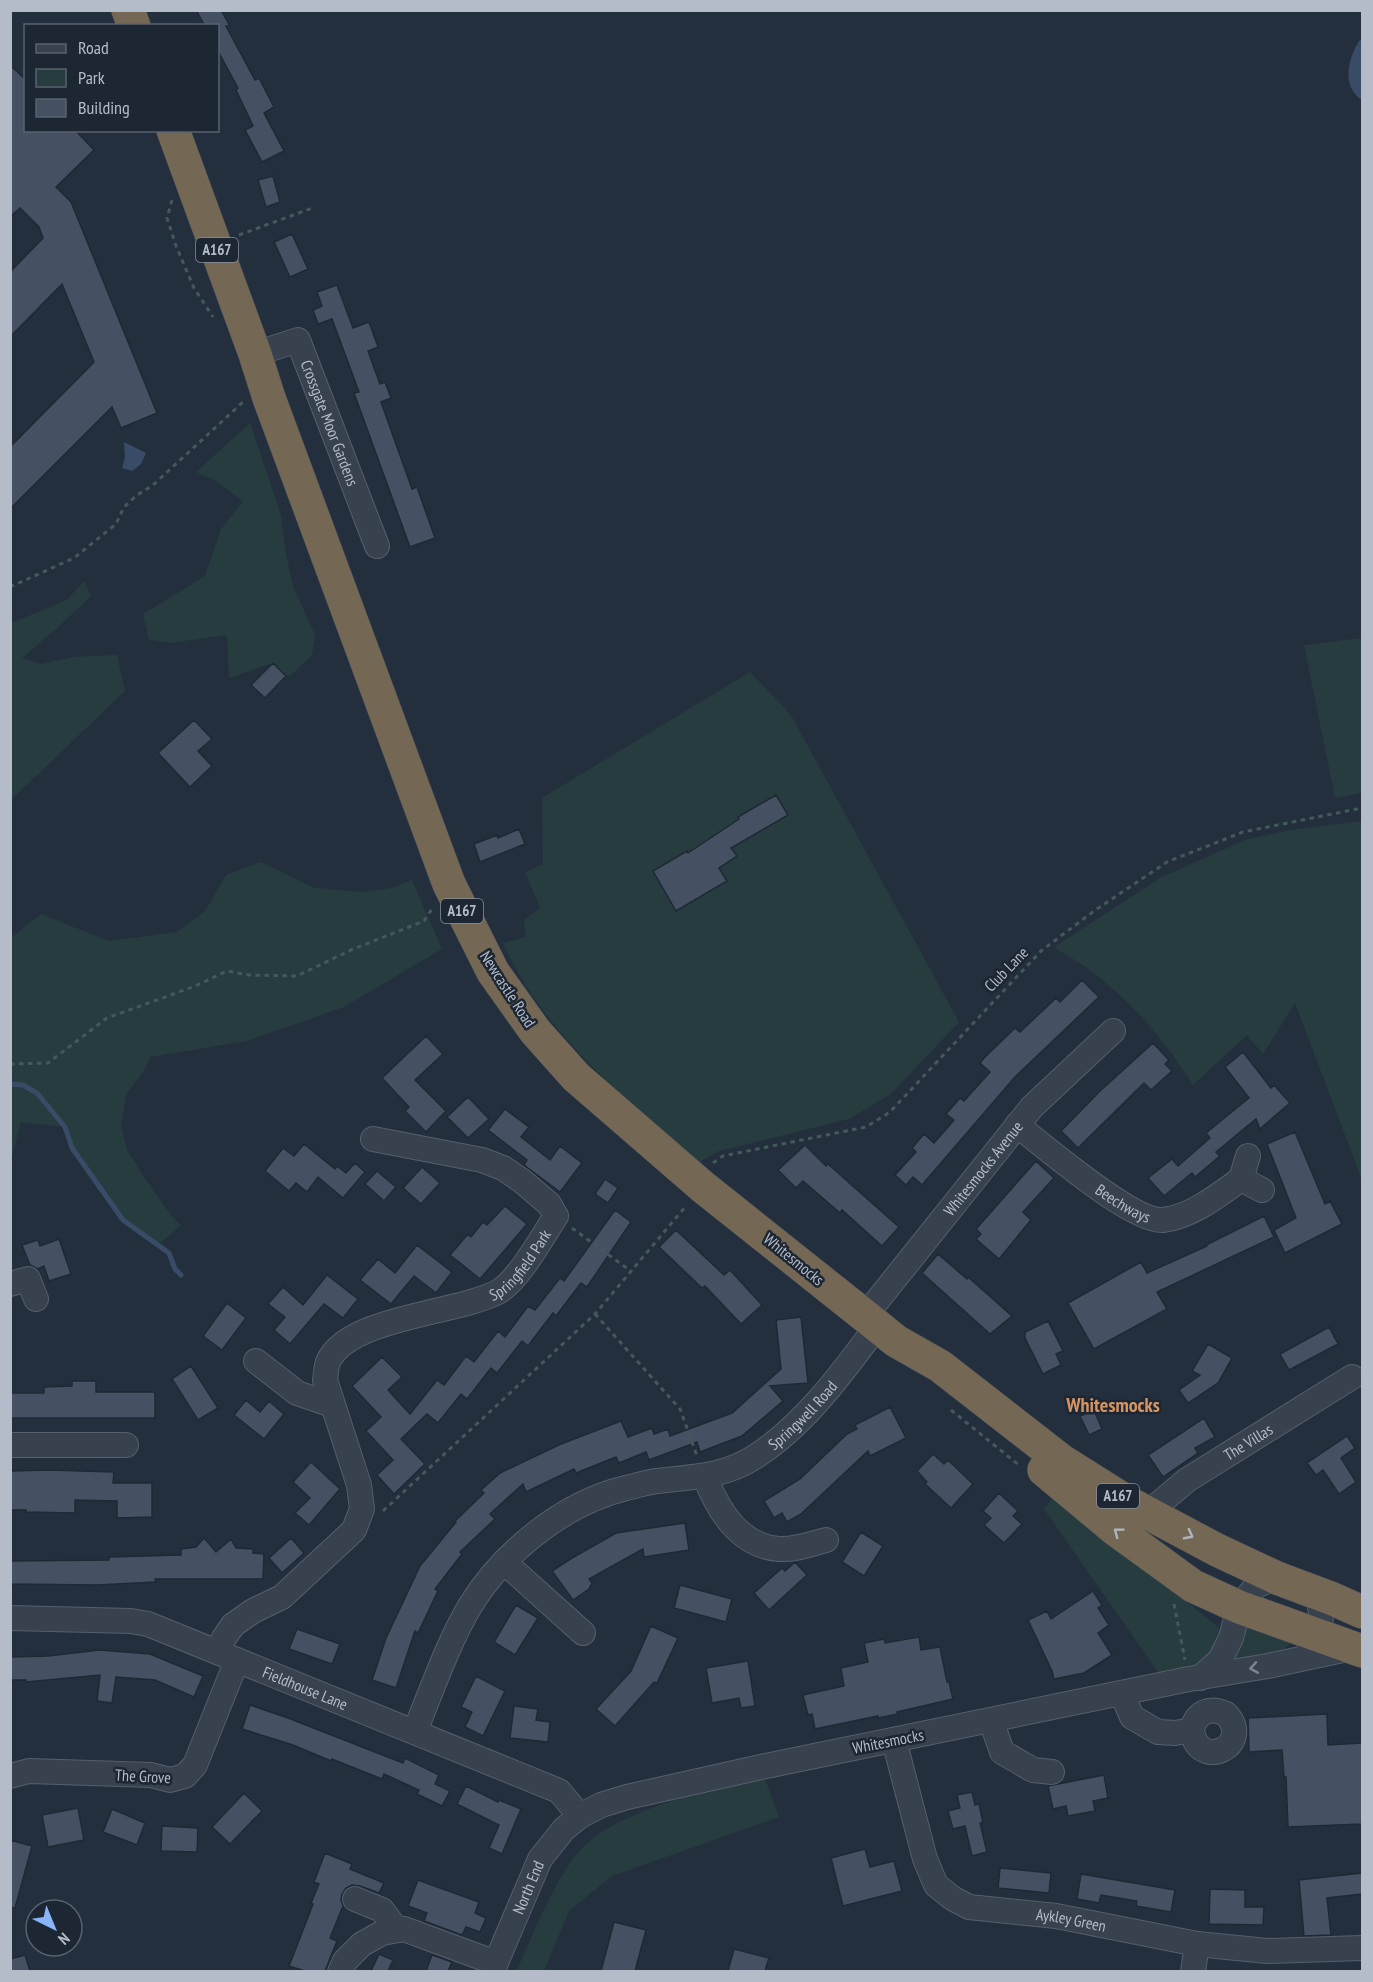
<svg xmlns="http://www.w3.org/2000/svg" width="1373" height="1982" font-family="'PT Sans Narrow',sans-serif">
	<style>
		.green { fill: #263c3f }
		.water { fill: #394c67 }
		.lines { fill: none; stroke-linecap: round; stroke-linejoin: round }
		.stream { stroke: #394c67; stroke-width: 5 }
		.building { fill: #455162; stroke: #1f2835; stroke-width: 1.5 }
		.minor-casing { stroke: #565f6c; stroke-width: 26 }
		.highway-casing { stroke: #434c59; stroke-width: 34 }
		.path { stroke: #44595c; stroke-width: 3; stroke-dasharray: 4.5 4.5; stroke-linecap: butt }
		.minor { stroke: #38414e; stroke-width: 24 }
		.highway { stroke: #746855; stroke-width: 33 }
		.oneway { stroke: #aeb4bd }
		.oneway2 { stroke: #7c8592 }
		.labels { text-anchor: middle; stroke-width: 5; stroke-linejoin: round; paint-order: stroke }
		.shield { fill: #1d2633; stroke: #878f9c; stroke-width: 1.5 }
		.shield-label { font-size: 15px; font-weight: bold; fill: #b4bcc9 }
		.street-label { font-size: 16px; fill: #b4bcc9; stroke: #1d2633 }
		.quarter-label { font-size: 20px; font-weight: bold; fill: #d59563; stroke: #1d2633 }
	</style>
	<rect width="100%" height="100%" fill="#242f3e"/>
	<path class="green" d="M250,423L281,515L286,554L293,586L315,635L312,655L291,675L286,676L273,663L229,678L227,635L170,643L149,640L143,614L205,576L221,529L243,501L214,480L196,472Z
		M84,581L91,596L56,629L22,658L40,664L74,657L117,655L125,691L11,800V623L67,600Z
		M1362,638V793L1335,798L1304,645Z
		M750,672L791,715L959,1022L891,1094L849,1119L719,1151L697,1163C626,1098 543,1034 503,943L526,937L524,920L540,908L525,872L543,864L542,798Z
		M1362,821V1180L1295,1003L1263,1054L1247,1035L1193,1085C1168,1045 1137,1008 1100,978C1086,966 1069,957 1054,947L1162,877L1245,840L1290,830Z
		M261,862L315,888L362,892L392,888L412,880L442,949L344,1007L247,1041L150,1057L145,1069L126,1095L121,1126L127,1150L144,1177L171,1215L181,1225L158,1245L123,1220L72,1148L65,1127L21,1122L11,1160V935L13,936L41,914L109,941L177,932L205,911L226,875Z
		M1055,1495L1224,1632L1205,1663L1160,1675L1044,1509Z
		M1247,1626L1293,1638C1288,1656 1248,1660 1232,1663Z
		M764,1776L779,1817L612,1876L569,1911L544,1971L516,1972C533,1935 557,1871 586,1844C626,1808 712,1789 764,1776Z"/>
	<path class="water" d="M1362,40V100C1341,87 1348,59 1359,41Z
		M124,442L146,453L141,464L132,471L122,468L125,457Z"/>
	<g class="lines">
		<path class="stream" d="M10,1084L23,1085L37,1093L65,1127L72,1148L123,1220L169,1253L175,1269L181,1275"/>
	</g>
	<path class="building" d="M196,10H221L230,26H226L255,80L259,78L274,107L264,113L284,151L262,162L245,130L253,126L236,90L238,88L218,51V26H205Z
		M10,65L26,80V130H75L94,150L56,187L71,202L157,413L121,428L112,407L10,509V447L94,362L62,284L10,337V272L43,238L39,227L20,208L10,217Z
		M273,176L280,202L266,207L258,180Z
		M292,234L308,269L290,277L274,242Z
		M337,285L353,328L369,322L378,347L368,351L380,384L385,382L391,398L381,402L412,489L417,487L435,538L410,547L354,393L359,392L332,319L318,324L313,310L322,306L317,292Z
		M273,663L286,676L265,698L251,685Z
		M194,720L212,739L198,751L212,766L190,787L158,753Z
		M776,795L788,815L731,848L737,856L719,868L727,881L676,911L653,871L687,851L688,853L739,819L738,817Z
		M519,829L525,844L480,862L474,844L497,835L498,838Z
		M1082,980L1099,997L1015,1077L922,1185L913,1177L906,1185L895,1175L916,1152L912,1148L924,1134L934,1143L954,1120L946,1114L960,1098L964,1101L990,1072L980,1063L985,1057L1015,1028L1020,1032L1056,998L1060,1002Z
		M426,1036L443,1054L415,1080L446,1111L426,1132L405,1111L409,1107L382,1078Z
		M1153,1043L1169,1060L1165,1064L1172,1071L1151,1090L1144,1083L1078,1148L1061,1131L1100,1091Z
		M1243,1052L1271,1088L1274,1085L1290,1103L1260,1129L1256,1119L1216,1152L1220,1156L1195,1177L1192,1173L1164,1196L1148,1178L1172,1159L1178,1166L1210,1138L1206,1133L1249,1098L1225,1067Z
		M468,1097L489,1119L468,1138L447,1117Z
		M505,1109L529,1127L521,1137L550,1160L560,1146L582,1163L560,1192L524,1165L527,1160L488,1130Z
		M1295,1132L1325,1204L1330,1201L1342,1224L1285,1253L1274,1230L1296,1218L1267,1144Z
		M304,1144L335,1169L337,1166L346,1173L355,1163L365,1172L343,1198L318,1177L307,1192L296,1183L289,1191L265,1171L283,1148L294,1156Z
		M805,1145L826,1166L828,1164L899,1227L882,1246L842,1210L840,1213L803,1181L796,1188L778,1170Z
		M1036,1161L1054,1178L1023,1212L1031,1220L999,1259L976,1239L981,1234L976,1229Z
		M422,1167L440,1183L421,1204L403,1188Z
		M377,1171L396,1187L384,1201L365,1184Z
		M605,1179L618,1188L608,1203L595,1194Z
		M505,1206L527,1224L480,1279L450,1255L468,1234L471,1237L483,1222L487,1225Z
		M615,1210L631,1222L587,1287L581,1283L556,1316L553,1313L528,1346L522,1341L497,1373L491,1368L467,1399L461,1394L438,1423L427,1414L401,1439L425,1464L394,1494L377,1475L393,1460L366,1431L381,1417L352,1386L382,1357L402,1377L388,1390L410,1414L437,1380L444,1385L466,1356L474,1362L498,1331L505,1337L528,1306L535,1310L560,1278L564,1281Z
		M1264,1216L1274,1237L1157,1292L1167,1309L1094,1349L1068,1303L1141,1262L1147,1273L1207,1246L1206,1245Z
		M676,1230L724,1275L730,1270L762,1305L741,1324L705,1286L702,1288L659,1247Z
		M59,1239L71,1274L49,1281L44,1266L38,1269L30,1265L22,1245L38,1240L40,1246Z
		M417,1245L452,1272L436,1293L414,1276L391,1304L360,1280L378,1259L395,1273Z
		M938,1254L967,1279L968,1277L1012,1316L990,1334L922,1273Z
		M327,1275L358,1299L343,1318L324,1304L290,1344L274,1330L285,1317L268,1304L283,1287L303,1305Z
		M227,1303L246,1318L222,1350L203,1336Z
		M801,1317L808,1383L770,1386L783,1401L742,1436L700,1452L697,1442L649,1460L646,1452L619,1463L616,1457L576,1473L574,1469L526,1492L523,1484L490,1514L495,1519L460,1552L462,1554L435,1589L438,1591L418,1633L415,1631L396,1688L372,1680L386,1638L420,1566L456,1522L455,1521L484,1493L481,1490L500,1473L561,1444L621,1421L628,1437L652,1428L654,1434L668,1429L670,1436L732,1413L781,1369L776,1320Z
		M1048,1321L1063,1351L1056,1354L1061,1365L1043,1374L1025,1338V1332Z
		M1329,1327L1338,1344L1289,1370L1280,1354Z
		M1208,1344L1232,1358L1218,1383L1188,1403L1179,1390L1200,1375L1192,1371Z
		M191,1366L218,1408L198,1420L172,1379Z
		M72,1381H96V1392H155V1418H10V1393H44V1387L72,1386Z
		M246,1400L260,1412L269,1401L284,1414L264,1439L234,1415Z
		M890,1407L906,1438L870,1456L868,1451L801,1514L787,1522L782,1513L774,1518L764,1501L800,1479L847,1434L857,1429L855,1425Z
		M1094,1410L1102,1429L1089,1435L1080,1416Z
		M1204,1418L1215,1437L1195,1448L1198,1453L1163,1477L1148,1455Z
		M1347,1436L1355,1448L1341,1458L1356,1482L1339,1494L1323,1470L1316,1475L1307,1463Z
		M933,1454L944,1464L948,1460L973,1484L951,1508L925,1484L927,1482L917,1471Z
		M311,1462L340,1489L309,1525L295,1513L310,1498L293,1482Z
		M50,1470L114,1472L113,1483H152V1517L117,1518V1501L75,1500V1513L26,1512V1510H10V1471Z
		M999,1493L1018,1511L1013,1516L1022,1524L1004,1543L984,1525L991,1518L983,1511Z
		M685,1523L689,1550L644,1557L643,1549L589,1579L592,1583L589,1589L573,1600L552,1571L572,1558L616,1533Z
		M861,1532L883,1546L864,1576L842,1562Z
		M204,1538L216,1552L231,1539L236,1548L253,1549V1553L264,1554L263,1579H155L156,1582L97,1585L10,1584V1561L109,1560V1557L181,1555V1549L196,1547Z
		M291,1538L304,1553L282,1573L269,1558Z
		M795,1562L807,1575L769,1610L754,1593L782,1568L785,1571Z
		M680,1585L732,1599L726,1622L674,1608Z
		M1093,1591L1102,1605L1098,1608L1109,1625L1098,1633L1112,1655L1084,1673L1054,1679L1052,1671L1028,1620L1047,1611L1051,1619Z
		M516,1605L538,1618L515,1655L494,1642Z
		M651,1626L678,1638L657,1683L654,1682L615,1726L596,1709L631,1671Z
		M297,1629L340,1644L332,1664L289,1649Z
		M919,1637L921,1650L940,1647L947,1682H949L953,1699L897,1712L898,1714L878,1718V1716L815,1729L812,1714L808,1715L803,1695L844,1686L841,1668L868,1662L864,1643L884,1639L885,1643Z
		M100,1650L150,1654L203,1676L194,1697L155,1680L116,1677L112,1703L97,1701L100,1675L26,1682V1680H10V1657L48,1656Z
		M748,1661L755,1706L741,1708L739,1698L712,1703L706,1668Z
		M476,1676L505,1691L483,1736L465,1727L472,1712L461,1707Z
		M250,1705L288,1718L403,1763L405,1758L439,1775L435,1784L450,1791L442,1806L417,1794L419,1790L384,1774L382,1779L332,1759L331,1761L293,1745L242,1729Z
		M514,1706L538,1709L536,1720L550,1722L548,1742L510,1738Z
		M1327,1714L1328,1745L1362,1743V1824L1288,1827L1286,1777H1284L1282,1750L1249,1752L1248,1718Z
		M1104,1775L1108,1798L1093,1801L1095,1811L1068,1816L1066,1806L1053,1809L1048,1786Z
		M466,1786L498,1802L499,1800L521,1809L502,1854L489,1848L499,1825L457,1804Z
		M972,1792L975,1805L979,1804L983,1823H980L987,1852L972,1856L965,1826L953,1829L948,1811L960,1808L957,1795Z
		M244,1793L262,1811L230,1844L212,1827Z
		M78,1808L84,1840L48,1847L42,1815Z
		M112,1809L145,1823L137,1845L103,1832Z
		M162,1826L198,1828L197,1852L161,1851Z
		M10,1840L32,1846L15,1908H10Z
		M865,1849L870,1867L894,1861L902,1891L843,1906L831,1858Z
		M325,1853L352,1864L350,1869L384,1883L379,1893L360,1886L352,1885L346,1888L342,1894L341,1900L343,1906L330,1938L337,1941L325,1971H305L289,1966L313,1904L311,1903L319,1884L314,1882Z
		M1000,1868L1051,1873L1049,1893L998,1888Z
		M1362,1873V1894L1327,1898L1331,1935L1304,1936L1299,1880Z
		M1081,1874L1175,1890L1171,1912L1136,1906L1137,1901L1101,1895L1099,1903L1077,1899Z
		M418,1880L479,1902L475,1913L486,1918L480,1932L466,1927L462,1935L424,1921L427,1913L408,1906Z
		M1210,1889L1245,1890V1907H1264L1263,1925L1209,1924Z
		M614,1922L646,1930L635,1971H601Z
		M734,1949L769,1958L765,1971H728Z
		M379,1954L393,1960L388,1971H371Z
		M25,1955L30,1971H10V1959Z
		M432,1955L452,1962L448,1971H426Z"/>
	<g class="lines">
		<defs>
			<g id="minor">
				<path id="s1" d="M255,354L298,340L377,546"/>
				<path id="s2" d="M1017,1125C1044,1146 1132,1222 1163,1220C1191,1217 1219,1195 1241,1179L1262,1190"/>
				<path d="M1241,1179L1248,1156"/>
				<path d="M10,1284L28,1279L36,1299"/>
				<path id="s3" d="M865,1316L1032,1107L1113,1031"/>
				<path d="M256,1361L297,1393L332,1405"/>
				<path d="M10,1445H126"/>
				<path d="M705,1477C718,1510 739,1546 779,1549C795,1550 811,1544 826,1540"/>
				<path id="s4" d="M1148,1513L1187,1480L1352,1377"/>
				<path d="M504,1562L583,1633"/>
				<path id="s5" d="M10,1618L131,1621L148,1624L559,1791L580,1816"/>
				<path d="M1309,1649C1321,1631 1327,1609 1312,1591"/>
				<path id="s6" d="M218,1652L224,1638L233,1625L253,1611L282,1597L354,1530L362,1509L359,1485L325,1380C326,1374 326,1367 328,1362C348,1317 455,1314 498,1292C519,1280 542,1237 556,1216L549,1204L522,1181L503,1168L482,1160L373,1139"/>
				<path d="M1200,1678L1220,1660L1231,1638L1239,1607L1257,1585L1277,1578"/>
				<path d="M1122,1694L1132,1717L1158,1732L1175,1733L1192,1730C1196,1712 1210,1706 1226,1714C1255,1745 1198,1773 1192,1730"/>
				<path d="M991,1720L1002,1752L1033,1770L1052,1772"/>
				<path id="s7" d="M415,1731C432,1690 447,1645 470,1606C503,1552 564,1503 626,1488C636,1486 647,1482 657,1481C691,1477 723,1477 753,1458C804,1426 842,1373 877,1326"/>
				<path id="s8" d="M894,1740L925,1859L936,1885L952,1898L969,1907L1056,1916L1197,1944L1267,1951L1362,1948"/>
				<path d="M10,1776L29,1771L151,1775L170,1780L185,1776L195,1765L237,1660"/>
				<path d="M355,1899L382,1910L397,1930"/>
				<path d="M340,1972L345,1961L362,1944L382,1933L404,1929L496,1963"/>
				<path id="s9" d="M492,1972L540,1859L564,1829L580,1816L601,1805L627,1797L761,1767L1189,1679L1268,1666L1352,1648"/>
				<path d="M1193,1972L1197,1944"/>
			</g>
			<path id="highway" d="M128,10L134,26
				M173,130L255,354L269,398L449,884L493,972L535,1031L576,1077L703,1187L865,1316L896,1341L940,1366L1062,1461L1127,1502L1217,1550L1277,1578L1333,1599L1362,1612
				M1044,1470L1116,1530L1193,1586L1239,1607L1362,1651"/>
		</defs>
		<use href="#minor" class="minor-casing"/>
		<use href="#highway" class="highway-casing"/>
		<path class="path" d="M172,200L167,218L176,246L194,288L213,317
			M239,235L315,207
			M10,587L74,558L116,524L124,507L137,495L152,486L243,402
			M10,1064L48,1063L107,1018L193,987L227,971L249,975L297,976L351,950L424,921L433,907
			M713,1163L723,1156L866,1127L890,1112L1041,951L1094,911L1167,862L1243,832L1362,808
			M572,1228L632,1272
			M595,1314L680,1409L697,1456
			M951,1410L1020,1466
			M383,1511L595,1314L686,1206
			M1174,1604L1185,1660"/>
		<use href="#minor" class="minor"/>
		<use href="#highway" class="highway"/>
	</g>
	<defs><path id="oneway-chevron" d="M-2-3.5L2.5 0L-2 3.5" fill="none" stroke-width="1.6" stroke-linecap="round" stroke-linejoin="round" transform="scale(1.5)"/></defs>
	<g class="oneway">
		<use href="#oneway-chevron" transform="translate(1118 1532) rotate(-143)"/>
		<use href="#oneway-chevron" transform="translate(1189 1535) rotate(28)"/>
	</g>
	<use class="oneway2" href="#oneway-chevron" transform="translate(1254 1668) rotate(170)"/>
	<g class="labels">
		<g class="shield">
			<rect x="196" y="238" width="42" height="24" rx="4.5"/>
			<rect x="441" y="899" width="42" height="24" rx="4.5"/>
			<rect x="1097" y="1484" width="42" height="24" rx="4.5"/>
		</g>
		<g class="shield-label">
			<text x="217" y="255">A167</text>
			<text x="462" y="916">A167</text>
			<text x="1118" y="1501">A167</text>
		</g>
		<g class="street-label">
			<text dy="6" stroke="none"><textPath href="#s1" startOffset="134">Crossgate Moor Gardens</textPath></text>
			<text transform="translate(1006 969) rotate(-46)" y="6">Club Lane</text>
			<text transform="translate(508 989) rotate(57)" y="6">Newcastle Road</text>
			<text dy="6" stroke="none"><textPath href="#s3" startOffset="189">Whitesmocks Avenue</textPath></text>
			<text dy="6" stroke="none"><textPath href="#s2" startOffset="132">Beechways</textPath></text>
			<text transform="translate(794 1259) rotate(39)" y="6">Whitesmocks</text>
			<text dy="6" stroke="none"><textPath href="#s6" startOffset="584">Springfield Park</textPath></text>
			<text dy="6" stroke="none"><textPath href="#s7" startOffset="534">Springwell Road</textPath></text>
			<text dy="6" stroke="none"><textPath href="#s4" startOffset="123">The Villas</textPath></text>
			<text dy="6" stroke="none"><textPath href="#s5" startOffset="308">Fieldhouse Lane</textPath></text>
			<text transform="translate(888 1741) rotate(-11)" y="6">Whitesmocks</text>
			<text transform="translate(143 1776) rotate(3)" y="6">The Grove</text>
			<text dy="6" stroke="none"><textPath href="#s9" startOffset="92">North End</textPath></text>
			<text dy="6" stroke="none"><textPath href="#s8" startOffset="294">Aykley Green</textPath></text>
		</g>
		<g class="quarter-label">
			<text x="1113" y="1412">Whitesmocks</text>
		</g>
	</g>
	<rect width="1373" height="1982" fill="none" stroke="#b4bcc9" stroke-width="24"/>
	<rect x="24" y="24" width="195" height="108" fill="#1d2633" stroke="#59626f" stroke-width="1.5"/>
	<rect x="36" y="44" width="30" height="9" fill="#38414e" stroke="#59626f" stroke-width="1.5"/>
	<text x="78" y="54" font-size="18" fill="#b4bcc9">Road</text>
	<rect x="36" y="69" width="30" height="18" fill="#263c3f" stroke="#59626f" stroke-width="1.5"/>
	<text x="78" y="84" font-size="18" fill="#b4bcc9">Park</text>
	<rect x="36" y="99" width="30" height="18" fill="#455162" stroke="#59626f" stroke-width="1.5"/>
	<text x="78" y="114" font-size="18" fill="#b4bcc9">Building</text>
	<g transform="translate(54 1928) rotate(137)"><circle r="28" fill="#1d2633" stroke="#59626f" stroke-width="1.5"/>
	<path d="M0-4.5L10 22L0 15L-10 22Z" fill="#8ab4f8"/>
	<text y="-9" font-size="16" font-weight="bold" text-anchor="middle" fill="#b4bcc9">N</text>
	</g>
</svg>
